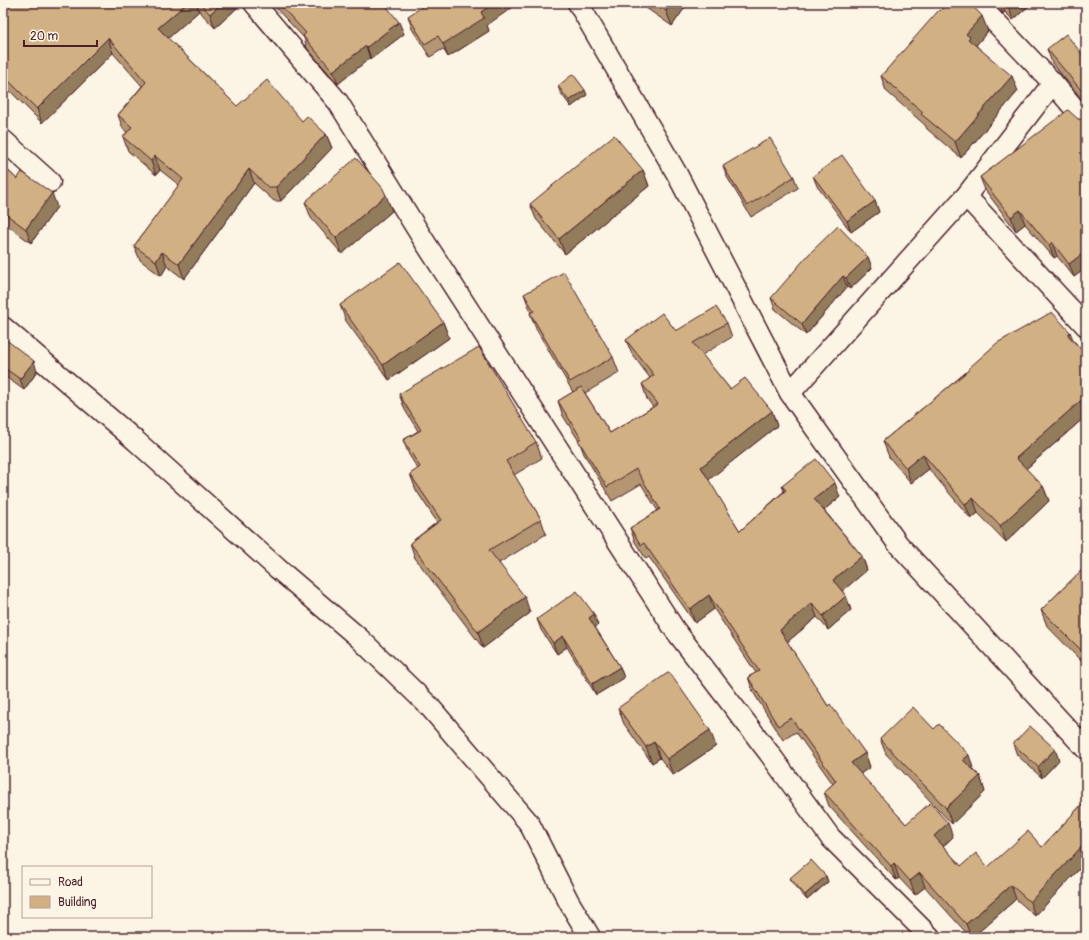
<svg xmlns="http://www.w3.org/2000/svg" width="1089" height="940" font-family="Pangolin,sans-serif">
	<style>
		.lines { fill: none; stroke-linecap: round; stroke-linejoin: round }
		.street-casing { stroke: #4a1f2b; stroke-width: 23 }
		.street { stroke: #fcf5e5; stroke-width: 20 }
		.wall { fill: #b49772; stroke: #4a1f2b }
		.shaded-wall { fill: #927b5c; stroke: #4a1f2b }
		.building { fill: #d1b084; stroke: #4a1f2b }
	</style>
	<rect width="100%" height="100%" fill="#fcf5e5"/>
	<filter id="ink" filterUnits="userSpaceOnUse"><feTurbulence type="fractalNoise" baseFrequency=".025" numOctaves="2"/><feDisplacementMap in="SourceGraphic" scale="8" xChannelSelector="R" yChannelSelector="G"/><feConvolveMatrix kernelMatrix="1 2 1 2 8 2 1 2 1" color-interpolation-filters="sRGB"/></filter>
	<g filter="url(#ink)">
		<g class="lines">
			<defs>
				<path id="street" d="M254,3L338,102L423,239L675,630L769,753L830,837L930,937
					M578,3L677,174L790,393L898,544L1086,749
					M977,3L1053,83L1086,122
					M3,140L50,182
					M966,196L1086,326
					M3,327L136,441L277,568L359,638L429,706L529,823L569,902L590,937
					M790,393L966,196L1053,83"/>
			</defs>
			<use href="#street" class="street-casing"/>
			<use href="#street" class="street"/>
		</g>
		<path class="wall" d="M3,3H235L237,8L215,28L199,11L168,38L237,106L302,121L326,134L332,148L281,201H274L254,183L184,279L167,266L161,276L140,260L134,246L179,185L160,170L156,175L128,151L123,137L127,132L123,129L118,115L142,86L113,53L42,123L3,84Z
			M271,3H384L404,34L371,59L370,58L338,84L307,48L304,38Z
			M639,3H688L672,26Z
			M993,3H1032L1013,20L1005,12L1003,14Z
			M940,11L988,31L976,45L1018,91L961,158L927,129L925,125L886,91L881,76Z
			M408,16L487,25L489,31L448,57L443,49L430,57L412,29Z
			M1047,49L1086,59V104L1052,63Z
			M558,86L587,95L571,107L560,92Z
			M1086,118V268L1074,277L1057,256L1054,258L1025,224L1016,231L985,190L980,177L1078,119L1083,120Z
			M3,166L17,179L57,207L31,243L3,222Z
			M723,166L794,177L798,188L751,217L727,177Z
			M643,170L649,186L565,254L536,219L530,204Z
			M813,176L875,201L879,212L851,232L817,186Z
			M305,202L392,211L342,254L311,218Z
			M868,257L872,268L850,289L847,287L806,335L775,309L771,298Z
			M524,294L613,357L619,373L585,393L610,433L653,407L647,399L642,384L650,378L632,354L626,340L676,331L727,323L732,337L702,355L730,389L772,411L777,426L708,480L740,531L784,491L782,486L840,497L824,510L862,556L867,570L842,591L846,596L851,610L828,630L817,617L787,642L828,706L865,753L870,767L860,774L906,824L953,837L943,846L961,866L988,867L1042,847L1086,800V862L1035,916L1016,899L973,937H970L925,887L915,895L899,878L896,880L829,806L824,792L833,784L796,732L783,740L753,692L748,677L756,673L714,609L695,623L649,557L646,559L635,542L630,528L658,511L641,484L612,501L584,454L579,441L563,416L558,401L573,392L536,329L530,313H531Z
			M340,305L443,322L449,338L389,380L346,321Z
			M1074,341L1086,355V416L1026,469L1043,486L1049,501L1006,542L978,513L971,519L929,469L911,483L889,457L883,441L970,369L969,368Z
			M3,342L37,372L24,390L3,375Z
			M399,394L536,442L542,458L514,475L541,519L546,534L499,563L530,613L483,648L415,558L410,543L437,522L416,490L410,474L418,469L409,455L403,440L418,431L405,410Z
			M1086,566V666L1047,626L1041,610Z
			M537,619L598,625L595,627L620,667L624,678L596,695L567,647L557,654L541,630Z
			M618,708L716,746L673,775L660,758L652,763L624,724Z
			M880,739L974,771L980,776L985,792L952,824L886,754Z
			M1013,744L1059,760L1042,778L1017,755Z
			M826,876L828,882L807,900L792,883L790,878Z"/>
		<path class="shaded-wall" d="M187,3H197L199,11L164,42L158,28Z
			M222,3H235L237,8L215,28L210,14Z
			M494,3H519L487,25L489,31L448,57L443,44L481,12Z
			M671,3H688L672,26L666,11Z
			M999,3H1002L1005,12L1003,14Z
			M1010,3H1032L1013,20L1008,5Z
			M982,16L988,31L974,48L975,52L966,34Z
			M399,22L404,34L371,59L367,47Z
			M108,38L113,53L42,123L37,109Z
			M366,46L370,58L338,84L333,71Z
			M1012,76L1018,91L961,158L955,142Z
			M585,90L587,95L571,107L569,101Z
			M326,134L332,148L281,201L276,187Z
			M155,156L160,170L156,175L151,161Z
			M249,169L254,183L184,279L179,264Z
			M643,170L649,186L565,254L559,239Z
			M52,193L57,207L31,243L26,229Z
			M386,195L392,211L342,254L336,238Z
			M875,201L879,212L851,232L847,221Z
			M1020,210L1025,224L1016,231L1011,217Z
			M1052,242L1057,256L1054,258L1049,245Z
			M1086,251V268L1074,277L1069,264Z
			M162,252L167,266L161,276L156,261Z
			M868,257L872,268L850,289L846,278Z
			M843,276L847,287L806,335L802,324Z
			M443,322L449,338L389,380L383,365Z
			M1070,332L1076,347L1068,335Z
			M34,361L37,372L24,390L20,379Z
			M1086,396V416L1021,473L1016,458Z
			M772,411L777,426L706,482L701,467Z
			M923,454L929,469L911,483L906,468Z
			M835,483L840,497L820,513L814,499Z
			M1043,486L1049,501L1006,542L1000,526Z
			M973,498L978,513L971,519L965,504Z
			M862,556L867,570L838,595L833,580Z
			M709,595L714,609L695,623L690,609Z
			M846,596L851,610L828,630L823,616Z
			M525,597L530,613L483,648L478,632Z
			M812,603L817,617L785,644L780,630Z
			M594,614L598,625L593,629L589,618Z
			M563,636L567,647L557,654L553,643Z
			M620,667L624,678L596,695L592,684Z
			M710,730L716,746L673,775L667,759Z
			M654,742L660,758L652,763L646,747Z
			M1055,749L1059,760L1042,778L1038,767Z
			M865,753L870,767L856,777L851,763Z
			M969,755L974,771L969,776L963,760Z
			M980,776L985,792L952,824L946,808Z
			M948,823L953,837L939,850L934,836Z
			M1086,842V862L1035,916L1030,902Z
			M894,863L899,878L896,880L891,866Z
			M920,873L925,887L915,895L910,881Z
			M826,876L828,882L807,900L805,895Z
			M1011,885L1016,899L973,937H971L966,924Z"/>
		<path class="building" d="M3,3H187L158,28L237,106L267,80L302,121L307,116L326,134L276,187H268L249,169L179,264L162,252L156,261L134,246L183,179L155,156L151,161L123,137L132,127L118,115L146,82L108,38L37,109L3,75Z
			M200,3H222L210,14Z
			M278,3H384L399,22L367,47L366,46L333,71L303,36L306,33Z
			M428,3H494L481,12L484,18L443,44L438,36L425,44L408,16Z
			M655,3H671L666,11Z
			M947,3H970L982,16L966,34L970,37L968,39L1012,76L955,142L921,114L923,112L881,76L939,10L940,11Z
			M1066,34L1086,59V96L1047,49Z
			M573,74L585,90L569,101L558,86Z
			M1068,110L1078,119L1083,120L1086,118V251L1069,264L1052,242L1049,245L1020,210L1011,217L980,177Z
			M614,135L643,170L559,239L530,204Z
			M770,138L794,177L747,206L723,166Z
			M842,155L875,201L847,221L813,176Z
			M356,158L382,187L386,195L336,238L305,202Z
			M3,166L17,179L22,172L52,193L26,229L3,212Z
			M838,226L868,257L846,278L843,276L802,324L771,298L809,254Z
			M400,262L443,322L383,365L340,305Z
			M564,272L613,357L570,382L530,313L534,311L524,294Z
			M716,307L727,323L693,343L730,389L745,378L772,411L701,467L740,531L786,490L782,486L816,459L835,483L814,499L862,556L833,580L846,596L823,616L812,603L780,630L828,706L830,704L865,753L851,763L906,824L930,803L948,823L934,836L961,866L976,853L988,867L1028,831L1042,847L1086,800V842L1030,902L1011,885L966,924L920,873L910,881L894,863L891,866L824,792L836,781L791,718L778,726L748,677L759,671L709,595L690,609L644,543L641,545L630,528L660,509L636,469L607,487L578,440L581,438L558,401L581,387L610,433L658,404L642,384L654,375L626,340L662,313L676,331Z
			M1052,312L1070,332L1068,335L1086,355V396L1016,458L1043,486L1000,526L973,498L965,504L923,454L906,468L883,441L970,369L969,368L997,343Z
			M5,339L34,361L20,379L3,367V342Z
			M479,347L536,442L506,461L541,519L489,550L525,597L478,632L410,543L441,520L410,474L420,467L403,440L421,430L399,394Z
			M1086,566V655L1041,610Z
			M577,591L594,614L589,618L620,667L592,684L563,636L553,643L537,619Z
			M669,672L710,730L667,759L654,742L646,747L618,708Z
			M913,707L934,729L939,724L969,755L963,760L980,776L946,808L880,739Z
			M1030,726L1055,749L1038,767L1013,744Z
			M811,860L826,876L805,895L790,878Z"/>
	</g>
	<rect width="1089" height="940" fill="none" stroke="#fcf5e5" stroke-width="16"/>
	<rect x="8" y="8" width="1073" height="924" fill="none" stroke="#4a1f2b" stroke-width="1.5" filter="url(#ink)"/>
	<rect x="22" y="866" width="130" height="52" fill="#fcf5e5" stroke="#b59f9b"/>
	<rect x="30" y="879" width="20" height="6" fill="#fcf5e5" stroke="#b59f9b"/>
	<text x="58" y="886" font-size="12" fill="#4a1f2b">Road</text>
	<rect x="30" y="896" width="20" height="12" fill="#d1b084" stroke="#b59f9b"/>
	<text x="58" y="906" font-size="12" fill="#4a1f2b">Building</text>
	<path d="M24 40v6h73v-6" fill="none" stroke="#4a1f2b" stroke-width="2"/>
	<text x="30" y="40" font-size="12" fill="#4a1f2b" stroke="#fcf5e5" stroke-width="3" paint-order="stroke">20 m</text>
</svg>
